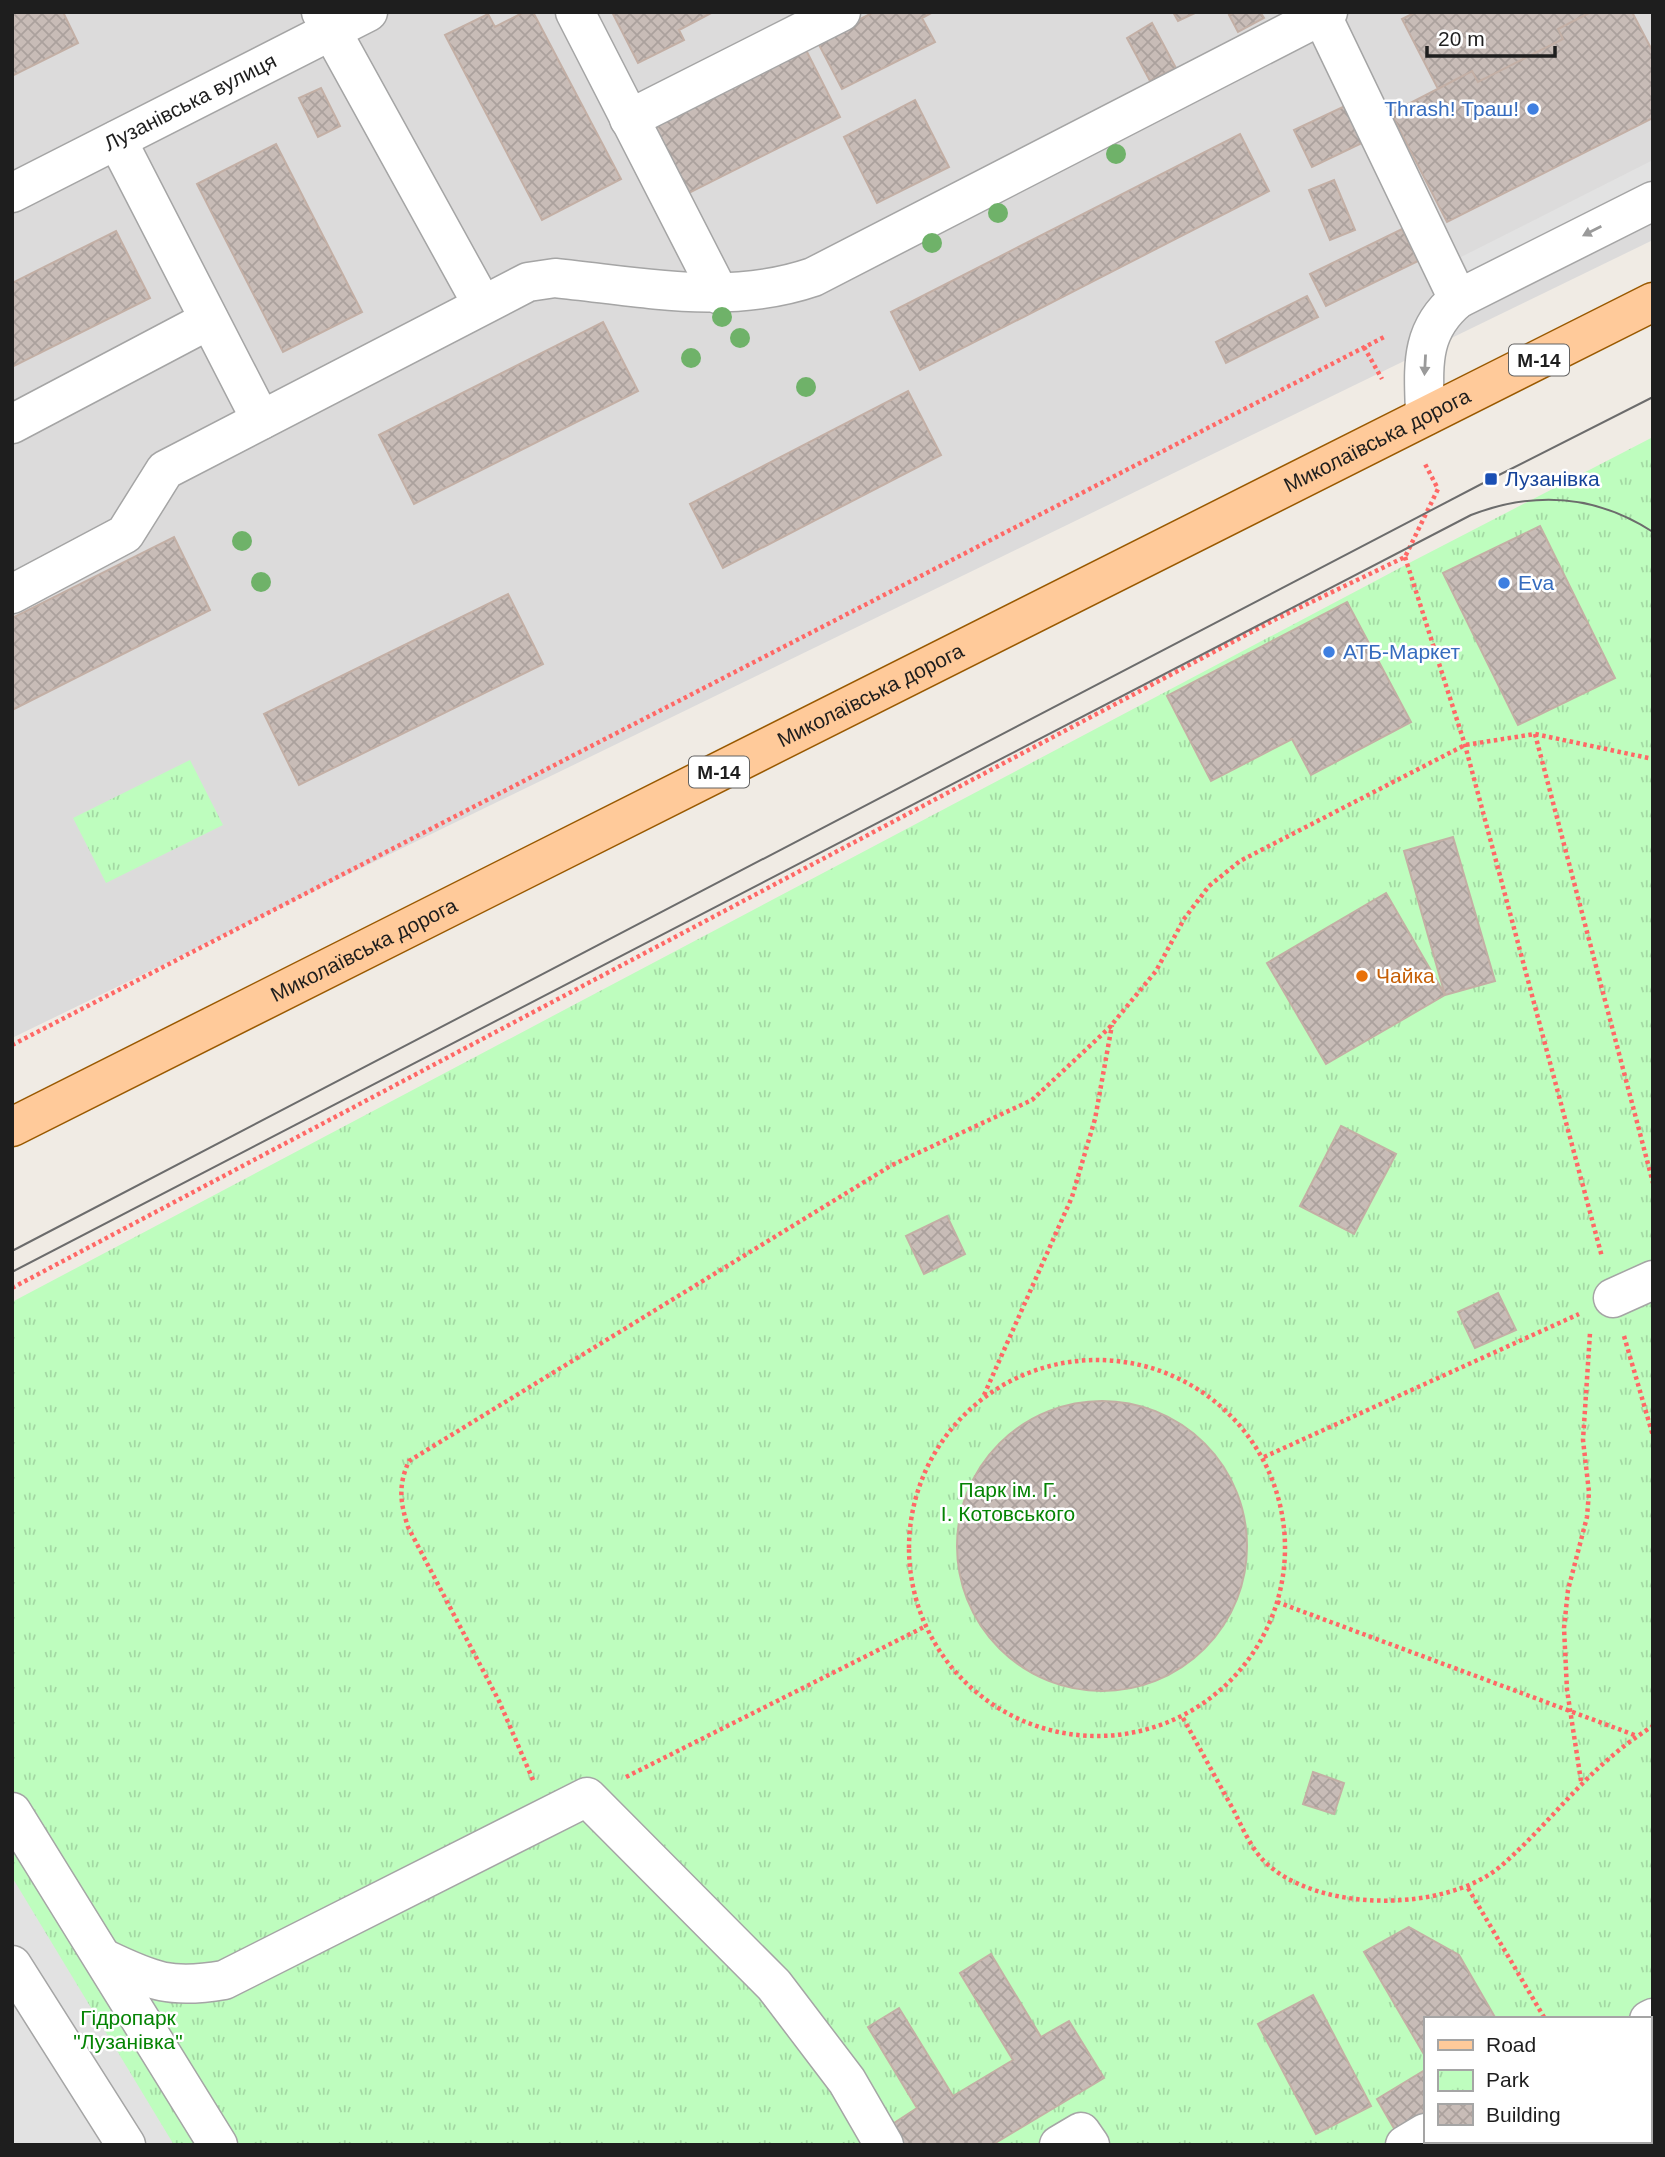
<svg xmlns="http://www.w3.org/2000/svg" width="1665" height="2157" font-family="Helvetica,sans-serif">
	<style>
		.residential { fill: #dcdbdb }
		.sand { fill: url(#sand-dots) }
		.park { fill: url(#park-tufts) }
		.parking { fill: #e2e2e2 }
		.building { fill: url(#building-cross-hatch); stroke: #c3afa5; stroke-width: 2 }
		.lines { fill: none; stroke-linecap: round; stroke-linejoin: round }
		.minor-casing { stroke: #a5a5a5; stroke-width: 41 }
		.major-casing { stroke: #995900; stroke-width: 41 }
		.path { stroke: #ff6866; stroke-width: 4.5; stroke-dasharray: 3.5 3.5; stroke-linecap: butt }
		.minor { stroke: #fff; stroke-width: 38 }
		.major { stroke: #ffca9a; stroke-width: 38 }
		.tram { stroke: #6c6c6c; stroke-width: 2 }
		.tree { fill: #6fb269 }
		.oneway { fill: #9a9a9a }
		.shop-dot { fill: #3f7fe0; stroke: #fff; stroke-width: 2.5 }
		.transit-dot { fill: #1a4fb4; stroke: #fff; stroke-width: 2.5 }
		.food-dot { fill: #e8710a; stroke: #fff; stroke-width: 2.5 }
		.labels { text-anchor: middle; stroke-width: 5; stroke-linejoin: round; paint-order: stroke }
		.shield { fill: #fff; stroke: #626262; stroke-width: 2 }
		.shield-label { font-size: 19px; font-weight: bold; fill: #1e1e1e }
		.street-label { font-size: 21px; fill: #1e1e1e; stroke: #fff }
		.shop-label { font-size: 21px; fill: #366cbe; stroke: #fff; text-anchor: start }
		.transit-label { font-size: 21px; fill: #164399; stroke: #fff; text-anchor: start }
		.food-label { font-size: 21px; fill: #c56008; stroke: #fff; text-anchor: start }
		.park-label { font-size: 21px; fill: #058404; stroke: #fff }
	</style>
	<defs>
		<pattern id="sand-dots" width="8" height="8" patternUnits="userSpaceOnUse" patternTransform="scale(1.75)"><rect width="8" height="8" fill="#ffe9b3"/><path d="M2 2h.1M6 6h.1" fill="none" stroke="#dac79a" stroke-width="1.8" stroke-linecap="round"/></pattern>
		<pattern id="park-tufts" width="24" height="20" patternUnits="userSpaceOnUse" patternTransform="scale(1.75)"><rect width="24" height="20" fill="#befdbe"/><path d="M3 7l-1-3M5 7V3M7 7l1-3M15 17l-1-3M17 17v-4M19 17l1-3" fill="none" stroke="#a3d8a3"/></pattern>
		<pattern id="building-cross-hatch" width="8" height="8" patternUnits="userSpaceOnUse" patternTransform="scale(1.75)"><rect width="8" height="8" fill="#c8bcb7"/><path d="M0 0l8 8M0 8l8-8" fill="none" stroke="#aba19d"/></pattern>
	</defs>
	<rect width="100%" height="100%" fill="#f0ebe4"/>
	<path class="residential" d="M12,12H1653V240L12,1038Z"/>
	<path class="sand" d="M1653,2018V2145H1405L1425,2141H1649V2020Z"/>
	<path class="park" d="M1653,437V2018L1425,2019V2133L1405,2145H12V1302L1413,561Z
		M190,760L223,825L106,883L73,818Z"/>
	<path class="parking" d="M1653,160V188L1472,279L1461,257Z
		M12,1877L174,2145H12Z"/>
	<path class="building" d="M12,12H63L78,43L12,76Z
		M524,12H533L621,179L542,220L445,35L488,14L495,27Z
		M612,12H713L679,30L684,40L638,63Z
		M874,12H933L922,18L935,42L842,89L817,41Z
		M1173,12H1197L1178,21Z
		M1235,12H1260L1264,18L1238,32L1229,15Z
		M1416,12H1591L1558,29L1563,39L1478,82L1472,71L1438,89L1402,19Z
		M1591,12H1632L1653,52V118L1447,222L1391,113L1472,71L1478,82L1563,39L1558,29Z
		M1152,23L1176,68L1150,81L1127,38Z
		M806,50L840,117L683,196L650,129Z
		M321,88L340,126L318,137L299,98Z
		M915,100L949,167L877,203L844,137Z
		M1347,105L1364,142L1312,167L1294,130Z
		M1240,134L1269,191L920,370L891,312Z
		M276,144L362,312L283,352L197,184Z
		M1334,180L1355,230L1330,240L1309,190Z
		M1402,229L1418,261L1326,306L1310,274Z
		M116,231L150,298L12,367V283Z
		M1307,296L1318,317L1226,363L1216,342Z
		M603,322L638,391L414,504L379,435Z
		M908,391L941,455L723,568L690,504Z
		M1540,526L1615,678L1518,725L1443,573Z
		M174,537L210,610L12,710V618Z
		M508,594L543,664L299,785L264,714Z
		M1347,602L1411,722L1311,775L1292,739L1211,781L1167,696Z
		M1453,837L1495,981L1445,995L1404,851Z
		M1386,893L1445,995L1326,1064L1267,963Z
		M1341,1126L1396,1154L1354,1234L1300,1206Z
		M947,1216L965,1254L924,1274L906,1236Z
		M1498,1293L1516,1330L1475,1348L1458,1312Z
		M957 1546a145 145 0 1 1 290 0a145 145 0 1 1-290 0Z
		M1313,1772L1344,1783L1334,1814L1303,1804Z
		M1409,1927L1459,1955L1496,2019H1425V2056L1364,1952Z
		M991,1954L1041,2037L1069,2021L1104,2078L992,2145H903L891,2125L917,2108L868,2027L899,2008L953,2096L1013,2060L960,1973Z
		M1313,1995L1371,2106L1316,2134L1258,2024Z
		M1425,2070V2112L1395,2130L1377,2099Z"/>
	<g class="lines">
		<defs>
			<g id="minor">
				<path d="M321,12L482,304"/>
				<path d="M575,12L720,295"/>
				<path d="M1322,16L1458,299"/>
				<path d="M629,119L841,12"/>
				<path d="M117,140L261,420"/>
				<path id="s1" d="M12,193L368,12"/>
				<path d="M1425,416C1424,369 1418,332 1458,299L1653,201"/>
				<path d="M12,424L209,320"/>
				<path d="M12,594L125,534L165,470L528,282L555,278C643,287 728,306 813,277L1328,12"/>
				<path d="M1613,1298L1653,1280"/>
				<path d="M12,1812L218,2145"/>
				<path d="M105,1959C153,1982 171,1989 224,1980L587,1797L774,1985L847,2081L884,2145"/>
				<path d="M12,1965L126,2145"/>
				<path d="M1649,2020L1653,2018"/>
				<path d="M1059,2145L1081,2132L1090,2145"/>
				<path d="M1405,2145L1425,2133"/>
			</g>
			<g id="major">
				<path id="s2" d="M12,1127L1653,302"/>
			</g>
		</defs>
		<use href="#minor" class="minor-casing"/>
		<use href="#major" class="major-casing"/>
		<path class="path" d="M1364,347L1382,379
			M1405,557L1465,745L1602,1257
			M1535,734L1653,1183
			M12,1045L1386,336
			M12,1288L1276,619L1405,557L1438,489L1424,462
			M1624,1336L1653,1436
			M909 1548a188 188 0 1 1 376 0a188 188 0 1 1-376 0Z
			M984,1395L1072,1197L1095,1119L1112,1025
			M1264,1457L1579,1314
			M1277,1602L1637,1736
			M1183,1718C1200,1749 1217,1780 1234,1811C1242,1827 1251,1848 1264,1861C1316,1913 1445,1913 1501,1866C1556,1818 1587,1767 1653,1726
			M626,1777L924,1627
			M533,1780L499,1701L408,1527C400,1502 398,1485 409,1461L892,1165L1032,1100L1109,1028L1156,971L1184,919L1209,886L1240,861L1465,745L1535,734L1653,759
			M1581,1781L1567,1690L1564,1628L1568,1590L1587,1517L1589,1492L1583,1440L1590,1333
			M1468,1888L1545,2019"/>
		<use href="#minor" class="minor"/>
		<use href="#major" class="major"/>
		<path class="tram" d="M12,1251L1491,479L1653,397
			M12,1272L1471,515C1534,491 1596,495 1653,532"/>
	</g>
	<g class="tree">
		<circle cx="1116" cy="154" r="10"/>
		<circle cx="998" cy="213" r="10"/>
		<circle cx="932" cy="243" r="10"/>
		<circle cx="722" cy="317" r="10"/>
		<circle cx="740" cy="338" r="10"/>
		<circle cx="691" cy="358" r="10"/>
		<circle cx="806" cy="387" r="10"/>
		<circle cx="242" cy="541" r="10"/>
		<circle cx="261" cy="582" r="10"/>
	</g>
	<defs><path id="oneway-solid" d="M-6-.8H1V-3.2L6.5 0L1 3.2V.8H-6Z" transform="scale(1.75)"/></defs>
	<g class="oneway">
		<use href="#oneway-solid" transform="translate(1592 231) rotate(153)"/>
		<use href="#oneway-solid" transform="translate(1425 365) rotate(93)"/>
	</g>
	<g class="shop-dot">
		<circle cx="1533" cy="109" r="7"/>
		<circle cx="1504" cy="583" r="7"/>
		<circle cx="1329" cy="652" r="7"/>
	</g>
	<rect class="transit-dot" x="1484" y="472" width="14" height="14" rx="3.5"/>
	<circle class="food-dot" cx="1362" cy="976" r="7"/>
	<g class="labels">
		<g class="shield">
			<rect x="1509" y="344.5" width="60" height="31" rx="5"/>
			<rect x="689" y="756.5" width="60" height="31" rx="5"/>
		</g>
		<g class="shield-label">
			<text x="1539" y="367">М-14</text>
			<text x="719" y="779">М-14</text>
		</g>
		<g class="street-label">
			<text dy="7" stroke="none"><textPath href="#s1" startOffset="200">Лузанівська вулиця</textPath></text>
			<text dy="7" stroke="none"><textPath href="#s2" startOffset="1528">Миколаївська дорога</textPath></text>
			<text dy="7" stroke="none"><textPath href="#s2" startOffset="961">Миколаївська дорога</textPath></text>
			<text dy="7" stroke="none"><textPath href="#s2" startOffset="394">Миколаївська дорога</textPath></text>
		</g>
		<g class="shop-label">
			<text x="1519" y="116" text-anchor="end">Thrash! Траш!</text>
			<text x="1518" y="590">Eva</text>
			<text x="1343" y="659">АТБ-Маркет</text>
		</g>
		<g class="transit-label">
			<text x="1505" y="486">Лузанівка</text>
		</g>
		<g class="food-label">
			<text x="1376" y="983">Чайка</text>
		</g>
		<g class="park-label">
			<text x="1008" y="1497">Парк ім. Г.<tspan x="1008" dy="24">І. Котовського</tspan></text>
			<text x="128" y="2025">Гідропарк<tspan x="128" dy="24">"Лузанівка"</tspan></text>
		</g>
	</g>
	<rect width="1665" height="2157" fill="none" stroke="#1e1e1e" stroke-width="28"/>
	<rect x="1424" y="2017" width="228" height="126" fill="#ffffff" stroke="#a5a5a5" stroke-width="2"/>
	<rect x="1438" y="2040" width="35" height="10" fill="#ffca9a" stroke="#a5a5a5" stroke-width="2"/>
	<text x="1486" y="2052" font-size="21" fill="#1e1e1e">Road</text>
	<rect x="1438" y="2070" width="35" height="21" fill="url(#park-tufts)" stroke="#a5a5a5" stroke-width="2"/>
	<text x="1486" y="2087" font-size="21" fill="#1e1e1e">Park</text>
	<rect x="1438" y="2104" width="35" height="21" fill="url(#building-cross-hatch)" stroke="#a5a5a5" stroke-width="2"/>
	<text x="1486" y="2122" font-size="21" fill="#1e1e1e">Building</text>
	<path d="M1427 46v10h128v-10" fill="none" stroke="#1e1e1e" stroke-width="3.5"/>
	<text x="1438" y="46" font-size="21" fill="#1e1e1e" stroke="#ffffff" stroke-width="5" paint-order="stroke">20 m</text>
</svg>
